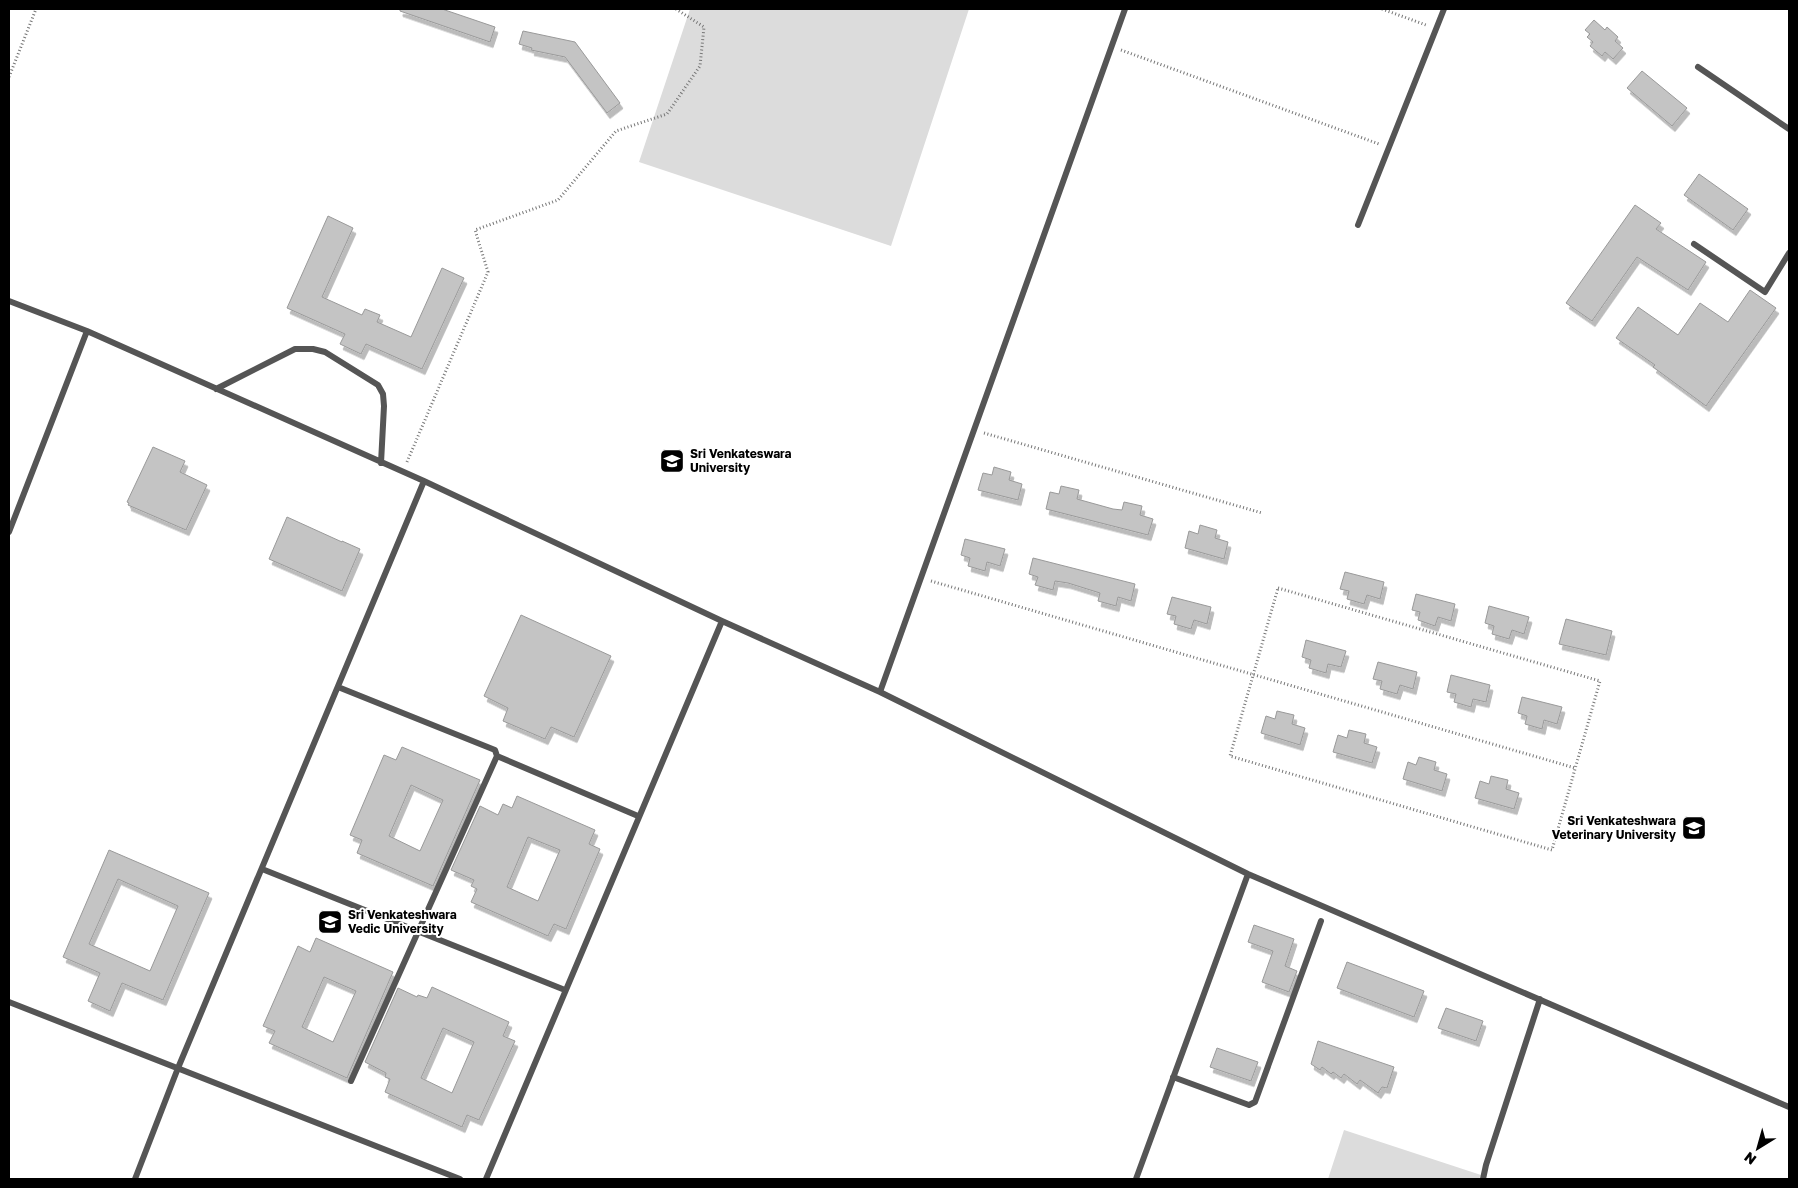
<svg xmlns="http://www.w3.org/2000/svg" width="1798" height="1188" font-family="'Golos Text',sans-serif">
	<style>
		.green { fill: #dcdcdc }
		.building { fill: #c4c4c4; stroke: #999; fill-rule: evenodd; filter: url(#shadow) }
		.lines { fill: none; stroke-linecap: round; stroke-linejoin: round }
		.path { stroke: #777; stroke-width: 3; stroke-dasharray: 1 2.5; stroke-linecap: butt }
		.lane { stroke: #555; stroke-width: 6 }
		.labels { text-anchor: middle; stroke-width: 4; stroke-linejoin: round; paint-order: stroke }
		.poi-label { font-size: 12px; font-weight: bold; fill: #000; stroke: #fff; text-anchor: start }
	</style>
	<defs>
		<filter id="shadow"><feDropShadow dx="3" dy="5.5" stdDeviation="0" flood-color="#0004"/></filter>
	</defs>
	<rect width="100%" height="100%" fill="#fff"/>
	<path class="green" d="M690,9H969L891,246L639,162Z
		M1344,1130L1481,1175L1479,1179H1328Z"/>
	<path class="building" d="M400,9H442L495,27L490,42L400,11Z
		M1594,20L1605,30L1607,27L1618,37L1615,41L1623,48L1613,59L1605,52L1602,56L1590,46L1593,42L1587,37L1590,34L1585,30Z
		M523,31L575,42L620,103L607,113L565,57L531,50L532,48L519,44Z
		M1642,71L1687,108L1672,126L1627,88Z
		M1699,174L1748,209L1733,230L1684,195Z
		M1635,205L1661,223L1656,229L1706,262L1688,290L1637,257L1592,321L1566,303Z
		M328,216L353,228L322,297L362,315L365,309L380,315L377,322L411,337L442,268L464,278L422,369L366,344L361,354L340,344L345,334L287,308Z
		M1750,290L1776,308L1706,406L1653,367L1655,365L1616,338L1638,307L1678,335L1700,303L1728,322Z
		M153,447L185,461L180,472L207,485L186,530L128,505L129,503L127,502Z
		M994,467L1011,472L1009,480L1022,484L1018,500L978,490L983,473L992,475Z
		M1061,486L1079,490L1077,499L1113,509L1122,510L1124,502L1142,506L1140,515L1153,519L1148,535L1046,509L1050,492L1059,494Z
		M287,517L342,542V541L360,549L342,591L269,559Z
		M1200,525L1217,530L1215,538L1228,542L1224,559L1185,548L1189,531L1198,534Z
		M965,539L1005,549L1000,566L987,562L985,571L968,566L970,558L961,555Z
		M1033,558L1135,584L1131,601L1118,597L1116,606L1098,601L1100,593L1068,583L1055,581L1053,590L1035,585L1038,577L1029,574Z
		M1345,572L1384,582L1380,599L1367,595L1364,604L1347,599L1349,591L1340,589Z
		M1416,594L1455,604L1451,621L1438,617L1435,626L1418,620L1420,612L1412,610Z
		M1172,597L1211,607L1207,624L1194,620L1191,629L1174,624L1176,616L1167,614Z
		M1489,606L1529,617L1524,634L1512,630L1509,639L1492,634L1494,626L1485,623Z
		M521,615L611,656L574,737L551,727L545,739L503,721L508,708L484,696Z
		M1566,619L1612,631L1606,655L1559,644Z
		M1306,640L1346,651L1341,667L1328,664L1326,673L1309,668L1311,660L1302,657Z
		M1378,662L1417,672L1413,689L1400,685L1397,694L1380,689L1382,681L1373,679Z
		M1451,675L1490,685L1486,702L1473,699L1471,707L1454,702L1456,694L1447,692Z
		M1522,697L1562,707L1557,724L1544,720L1542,729L1525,724L1527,716L1518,713Z
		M1277,711L1294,715L1292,724L1305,728L1300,745L1261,733L1266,716L1275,719Z
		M1349,730L1366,734L1364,743L1377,747L1372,763L1333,752L1338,735L1347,738Z
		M402,747L480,780L433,886L357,853L362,840L350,835L384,755L396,760ZM411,785L443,800L420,851L389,836Z
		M1419,757L1436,762L1434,770L1447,774L1442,791L1403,779L1408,762L1416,765Z
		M1491,776L1508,780L1506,789L1519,793L1514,809L1475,798L1480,781L1489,784Z
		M517,796L595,830L589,844L600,849L566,929L554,924L548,936L471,902L477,889L471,886L474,880L451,870L480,806L498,815L503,804L512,808ZM528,837L560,850L538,901L507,887Z
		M109,850L209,893L163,1000L122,983L110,1011L88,1001L100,973L63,957ZM118,879L178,906L150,971L89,944Z
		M1254,925L1294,939L1285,966L1297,971L1289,992L1262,982L1273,951L1248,942Z
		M316,938L393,972L347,1078L269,1043L275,1031L263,1026L298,946L310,952ZM324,977L356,991L333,1042L302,1027Z
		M1347,962L1424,991L1414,1017L1337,988Z
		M432,987L509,1022L503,1036L515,1041L479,1120L467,1115L462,1127L385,1092L390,1079L385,1077L386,1073L365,1062L398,988L417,997L418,995L427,998ZM443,1028L474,1042L452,1093L421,1078Z
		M1446,1008L1483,1021L1476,1041L1438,1028Z
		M1318,1041L1394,1067L1387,1088L1382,1087L1378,1093L1360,1080L1357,1084L1344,1074L1341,1078L1333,1072L1331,1074L1322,1067L1320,1070L1311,1064Z
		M1217,1048L1258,1062L1251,1081L1210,1067Z"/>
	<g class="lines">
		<path class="path" d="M1382,9L1426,25
			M1121,50L1379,144
			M9,77L36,9
			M984,433L1262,513
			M407,462L488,272L475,230L558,200L616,131L667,114L700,66L704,27L676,9
			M931,581L1575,768
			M1278,588L1600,681L1552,850L1230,756Z"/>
		<path class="lane" d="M1698,67L1789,129
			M1358,225L1444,9
			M1694,244L1765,292L1789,253
			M9,301L87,331L424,481L722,621L880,692L1248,874L1789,1107
			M216,389L295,349H313L325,352L378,385L383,394L384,406L381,463
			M9,532L87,331
			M338,687L495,750L497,756L351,1081
			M880,692L1125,9
			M497,756L638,816
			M262,869L565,990
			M9,1002L460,1179
			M1173,1077L1249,1105L1255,1102L1321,921
			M135,1179L178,1068L424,481
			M486,1179L722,621
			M1136,1179L1248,874
			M1483,1179L1486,1165L1540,999"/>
	</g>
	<defs>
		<symbol id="university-square" viewBox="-11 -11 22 22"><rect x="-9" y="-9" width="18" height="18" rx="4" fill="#000" stroke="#fff"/><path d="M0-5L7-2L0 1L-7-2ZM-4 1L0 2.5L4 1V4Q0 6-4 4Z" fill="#fff"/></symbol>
	</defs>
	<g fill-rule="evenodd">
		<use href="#university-square" x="658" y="447" width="28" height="28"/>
		<use href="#university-square" x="1680" y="814" width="28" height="28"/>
		<use href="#university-square" x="316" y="908" width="28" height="28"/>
	</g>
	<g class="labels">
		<g class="poi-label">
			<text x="690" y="458">Sri Venkateswara<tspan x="690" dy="14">University</tspan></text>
			<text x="1676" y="825" text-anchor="end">Sri Venkateshwara<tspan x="1676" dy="14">Veterinary University</tspan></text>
			<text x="348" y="919">Sri Venkateshwara<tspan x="348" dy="14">Vedic University</tspan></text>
		</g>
	</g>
	<rect width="1798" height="1188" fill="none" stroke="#000000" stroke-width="20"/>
	<g transform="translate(1758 1148) rotate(217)" stroke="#ffffff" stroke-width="4" paint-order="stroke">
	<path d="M0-4L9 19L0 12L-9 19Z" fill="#000000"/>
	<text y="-8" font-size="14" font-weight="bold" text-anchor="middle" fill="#000000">N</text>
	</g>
</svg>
